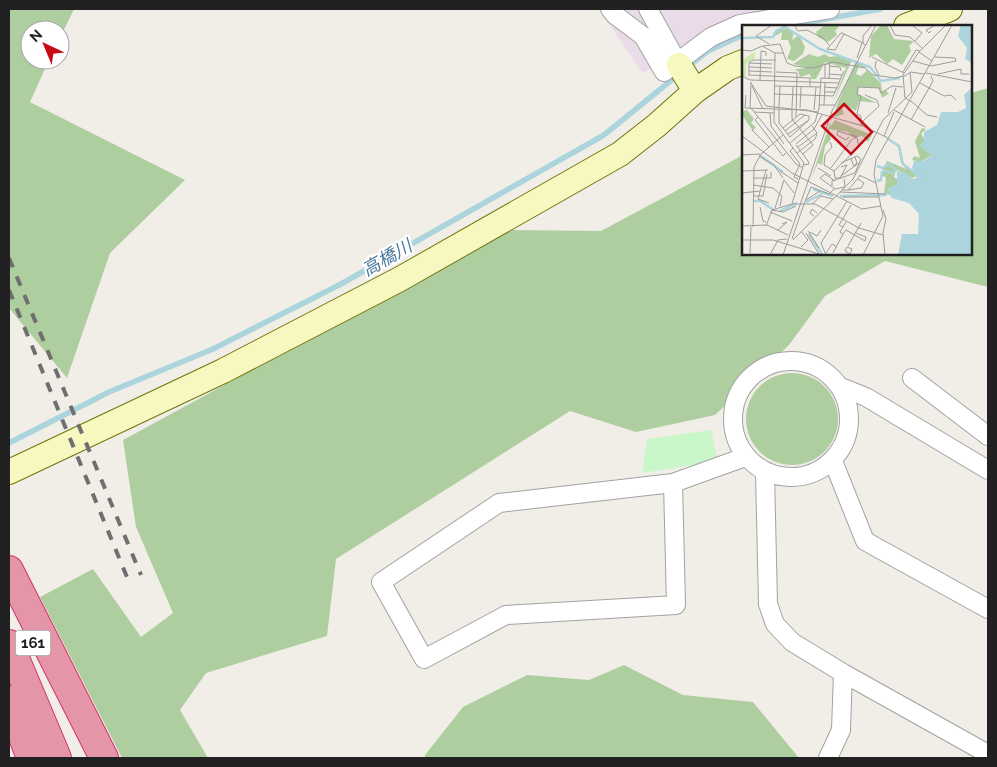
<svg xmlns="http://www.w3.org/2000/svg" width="997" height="767" font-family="Raleway,'Noto Sans JP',sans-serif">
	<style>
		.industrial { fill: #eadbe8 }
		.forest { fill: #afce9f }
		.park { fill: #c9f7ca }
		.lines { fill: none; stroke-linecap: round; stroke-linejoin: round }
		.stream { stroke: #abd4dc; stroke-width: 5.5 }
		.street-casing { stroke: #a2a2a2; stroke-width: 20 }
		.secondary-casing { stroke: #70760a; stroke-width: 26 }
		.highway-casing { stroke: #d33171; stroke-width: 30 }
		.street { stroke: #fff; stroke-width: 18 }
		.secondary { stroke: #f7f7c0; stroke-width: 24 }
		.highway { stroke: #e495a7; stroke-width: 28 }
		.rail { stroke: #6f6f6f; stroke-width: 4; stroke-dasharray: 10 10; stroke-linecap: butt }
		.labels { text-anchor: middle; stroke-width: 4.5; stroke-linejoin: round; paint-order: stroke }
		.shield { fill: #fff; stroke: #646464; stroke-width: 1 }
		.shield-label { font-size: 15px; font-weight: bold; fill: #212121 }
		.water-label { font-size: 18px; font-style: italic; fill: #4b789d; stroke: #fff }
		.inset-river { fill: none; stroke: #abd4dc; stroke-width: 2.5 }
		.inset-road { fill: none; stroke: #9e9c98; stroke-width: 1 }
		.view { fill: #c80a14; fill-opacity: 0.15; stroke: #c80a14; stroke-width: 2.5 }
		.inset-edge { fill: none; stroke: #212121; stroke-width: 2.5 }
	</style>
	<rect width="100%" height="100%" fill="#f1eee8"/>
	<path class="industrial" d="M599,9H789L642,73Z"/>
	<path class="forest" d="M9,9H74L60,38V30H30V60H49L30,102L185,180L110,253L67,378L9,308Z
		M988,88V287L885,261L825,296L789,345L715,415L636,432L570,411L336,559L327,636L206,673L180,710L208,758H122L40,597L93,569L141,637L173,613L136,527L123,440L509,230L601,231L743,155V254H971V93Z
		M746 419a46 46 0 1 1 92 0a46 46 0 1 1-92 0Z
		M624,665L683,695L753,702L799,758H425V755L463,707L527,675L589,680Z"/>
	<path class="park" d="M711,430L718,461L642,473L647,439Z"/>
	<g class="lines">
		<path class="stream" d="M786,26L881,9
			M686,68L708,51L743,35
			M9,443L109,392L213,349L341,284L604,135L679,74"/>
		<defs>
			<path id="street" d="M610,9L615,15L643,36L664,72L711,37L740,24L830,9
				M648,9L679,65
				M733 419a58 58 0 1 1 116 0a58 58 0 1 1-116 0Z
				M912,378L988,436
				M841,387L866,397L988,470
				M833,461L865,541L988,609
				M765,473L768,604L775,624L792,642L843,673L841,730L828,758
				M673,483L676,605L506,615L424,659L381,582L499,503L673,483L745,457
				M843,673L988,754"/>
			<path id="secondary" d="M906,26L950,9
				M679,65L695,91
				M9,472L223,371L400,279L620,154L657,125L695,91L728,68L743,62"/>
			<path id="highway" d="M9,570L104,758
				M9,644L57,758
				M9,700L31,758"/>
		</defs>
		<use href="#street" class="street-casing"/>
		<use href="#secondary" class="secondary-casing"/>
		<use href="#highway" class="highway-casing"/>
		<use href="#street" class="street"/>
		<use href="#secondary" class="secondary"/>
		<use href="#highway" class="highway"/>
		<path class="rail" d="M9,258L141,575
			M9,290L129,582"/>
	</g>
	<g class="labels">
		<rect class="shield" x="15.5" y="630.5" width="35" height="25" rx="4"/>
		<g class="shield-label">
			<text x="33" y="648">161</text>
		</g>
		<g class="water-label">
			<text transform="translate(387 258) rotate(-30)" y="6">高橋川</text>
		</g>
	</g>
	<g transform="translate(742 25)">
		<rect width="230" height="230" fill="#f1eee8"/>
		<path d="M14,26L12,34L4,39V51H0V35Z" fill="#cfe8b1"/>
		<path d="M83,0H98L93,6L95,10L86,17L76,12L74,7ZM139,0H145L152,14L172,16L167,21L169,26L160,40L151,34L145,39L134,29L127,33L129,11ZM47,3L52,7L50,15L57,10L63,22L61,29L52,36L45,34L49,23L46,15H39L40,7L31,12L34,5ZM67,29L76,32L83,29L87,32L96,31L110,35L90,80L104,43L83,37L74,54H69L68,49L58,52L56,46L52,45L65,42L51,39ZM114,36L126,43L117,41L114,49L119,51L125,45L139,58L140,67L144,65L148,71L146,69L140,73L137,63L117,62L116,69L135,78L117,76L114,86L105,81L100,83L102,89L93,92L94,82ZM5,85L12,94L9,98L14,102L11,106L0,90L1,86ZM93,95L130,110L126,117L120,111L111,113L106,107L87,104L89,114L83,121L80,140L76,138L69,154L88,98L89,101ZM180,103L184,104L179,109L183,115L178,121L190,130L179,137L170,135L172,131L178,133L173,116ZM147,114L157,121L161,138L177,150L170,153L154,144L152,152L158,156L148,170L142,168L144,153L139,149L145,136L164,144L159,138L156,122Z" fill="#afce9f"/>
		<path d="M219,0H230V38L223,34L225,23L216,11ZM230,62V230H156L160,209H176L177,189L167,178L150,173L145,164L155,159V146L164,148L170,154L175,153L170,143L172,136H182L190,130L178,121L182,116V107L195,100L199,87H216L224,83L222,70Z" fill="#abd4dc"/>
		<path class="inset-river" d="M40,0L78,24L128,42L139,56L158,53M0,13L31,12L34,6L43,2M146,114L157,121L161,139L179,153M17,130L41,147M135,141L141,143L147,139L155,146M135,156L139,155L140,147L145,146L153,149M71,164L91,171M98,171L143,170L146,168M11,176H18L32,185M64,177L80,169M38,186L55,178M67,209L80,229"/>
		<path class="inset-road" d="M52,0L56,6L65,5L81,13L87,20M148,0L153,10L168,12L180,23M171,1L180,8L173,16M189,6L187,8L184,5L192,1M102,9L93,25L85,24L99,8H100L102,9L121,18L123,20M121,18V11L130,0M27,19L14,11L30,0M21,21L38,19L45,38L53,41L71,43L91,37L123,43L131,50L153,53L161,51M0,25L9,26L20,21L33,28H41M177,27L190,36M33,28L32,97L62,138L50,179M130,32L162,48M115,33L120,18M134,36L133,42L137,50M171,36L189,41L214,36L213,33L193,32M7,38L30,39M87,41L98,42L99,46M7,42L30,43M7,46L30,47M34,47L55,48L54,92M161,47L174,25L178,26M184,48L230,57M87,49L100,50L102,46M196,49L219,44V49H227M7,50L68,53V62M0,51L8,55L97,58M7,51V38L11,35H34M161,52L169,47L182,49M83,53V39H87M87,53L88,37M18,55L19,26L24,27V31M9,58L24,81L76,87M178,58L202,71L209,70L214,75M10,61L21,84M33,61L78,62M82,62L95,63L100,50M82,67H93L95,63M33,69L91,71L93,67M4,70L3,83L65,85L121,101L146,113M169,76L185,90L195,92M170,77L163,73L161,50L177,27L204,0M77,80H93M82,80L83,58M37,82L38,61M8,83L9,57M9,83L54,139L61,143M50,83L51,62M58,83L59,62M37,84V98L48,112L67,95M50,85V94L71,120L61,129M72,85L74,62M152,85L183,102M12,87L32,88M28,88L29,101L42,119M146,88L154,63M16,92L13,95L18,101L41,131L44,128M169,95L191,56L189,51M120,97L137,81L135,75L123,70M121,100H119V91L115,89L119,71L115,69L116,62L137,63L139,68L150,61L161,62M41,103L58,89L67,91V95L46,109M10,105L27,122M43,106L63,90M96,106L115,112L111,114M96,106L95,110L104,115L107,112M0,111L50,148L120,184L139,181M142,111L152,87M88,117L90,122L83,130L82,140L92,146L93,153H99M48,118L73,97L77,83L79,53L99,54M54,119L72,104L80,90M54,120L66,136L67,139L62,140M56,122L75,108L70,101M51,123L48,126L58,139L52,152L56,154M55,128L73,114L75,109M0,130L18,129M17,131L32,140L41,153M109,134L112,141L115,138L113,132M76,143L89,151M89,143L110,114M24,145L16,174L27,178M0,146L26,145M38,146L56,158M92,146L117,122L115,113M117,150L134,158M99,151L117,138M11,153H29V147M98,153L105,140L99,142M93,156L83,149L78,153L93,164L103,162L102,154M11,160L31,163L40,171L38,181M90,161V156L113,148L119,134L115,131L99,138M100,165H106L118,151M106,165L119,163L122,158L116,154M98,167L144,169M0,168L18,166M11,171H21L25,149M101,172H137M64,175L78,166M50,179H73L117,203L141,210M62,179L69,162L87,169L92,164M70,179L79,171L91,174M18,182L21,196L24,197M33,183L42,155L52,168M30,185L41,187L54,181M141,185L144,194L141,208L143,230M28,187L50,196M72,191L68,188L70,184L75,188M104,197L98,207L101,209L104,205L123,216L124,212L114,208M0,201L25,200L46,210M24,201L30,185L50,179M11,202L12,142L19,129L41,110M101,202L97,200L109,180M36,205L45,197L40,199M59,206L66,215L59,222M66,206L77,223M68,207L75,211L79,205M64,208L77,229M50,214L62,179M0,215H31L80,230M51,215L111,154L141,95L170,67L168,47M106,221L119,198M8,228L9,202M84,228L90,219L95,222M91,228L101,209M108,229L110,224L105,222L103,226L109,230M28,230L36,215L45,214M41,230L90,86L134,0M84,230L79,218L105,176M121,230L141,191L132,149L134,135L210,0"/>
		<path class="view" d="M102,79L130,107L109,129L80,101Z"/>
		<rect width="230" height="230" class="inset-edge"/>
	</g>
	<rect width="997" height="767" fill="none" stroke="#212121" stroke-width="20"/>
	<g transform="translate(45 45) rotate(316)"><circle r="24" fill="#ffffff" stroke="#a6a6a6"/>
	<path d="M0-4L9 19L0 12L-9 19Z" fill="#c80a14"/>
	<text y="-8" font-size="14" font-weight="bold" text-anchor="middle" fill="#212121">N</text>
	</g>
</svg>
